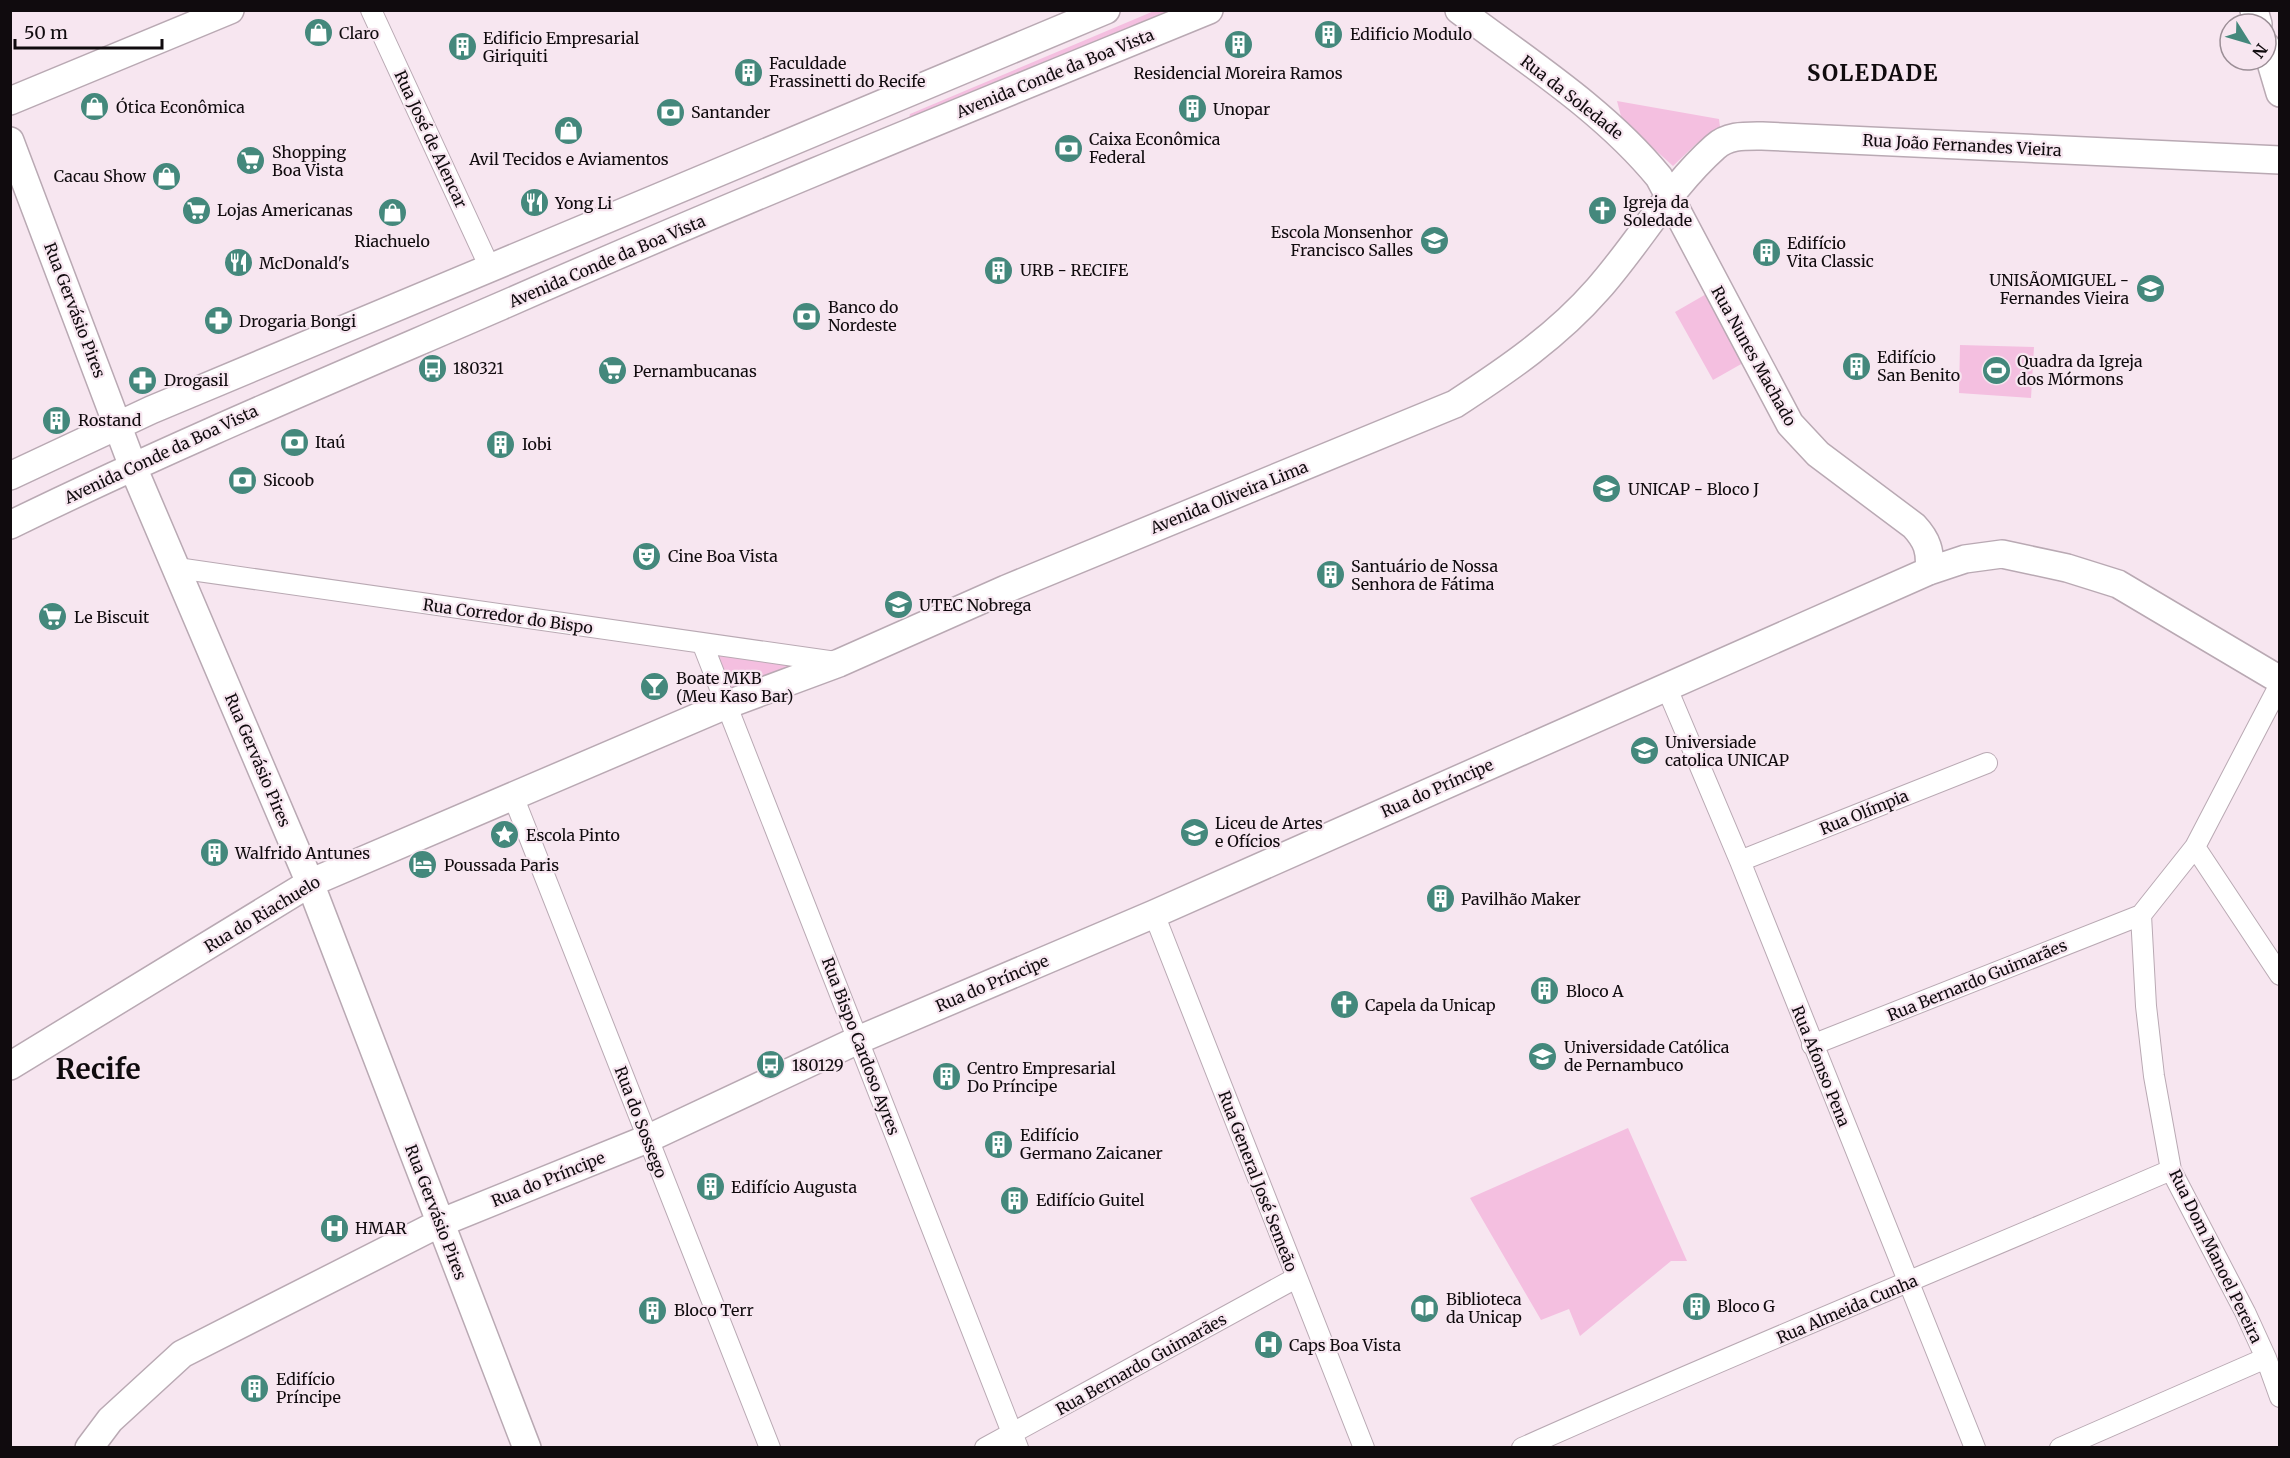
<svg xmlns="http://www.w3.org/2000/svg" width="2290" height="1458" font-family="Merriweather,serif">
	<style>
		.green { fill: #f4bfe0 }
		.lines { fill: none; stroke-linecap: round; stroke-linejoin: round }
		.street-casing { stroke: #b9a9b3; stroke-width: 22 }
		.secondary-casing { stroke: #b9a9b3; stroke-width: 30 }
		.street { stroke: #fff; stroke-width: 20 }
		.secondary { stroke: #fff; stroke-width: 27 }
		.labels { text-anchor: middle; stroke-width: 4.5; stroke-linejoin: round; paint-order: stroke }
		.poi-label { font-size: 16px; fill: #100b0e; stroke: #f7e6f0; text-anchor: start }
		.street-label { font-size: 16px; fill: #100b0e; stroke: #f7e6f0 }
		.district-label { font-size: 22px; font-weight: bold; letter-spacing: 1.5px; fill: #100b0e; stroke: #f7e6f0 }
		.town-label { font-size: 28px; font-weight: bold; fill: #100b0e; stroke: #f7e6f0 }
	</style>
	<rect width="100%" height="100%" fill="#f7e6f0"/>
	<path class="green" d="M1154,11H1171L913,120L909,119L910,114Z
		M1617,101L1719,119L1720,127L1696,144L1673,166L1622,120Z
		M1708,293L1743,363L1713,380L1675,312Z
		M1960,345L2034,347L2031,398L1959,393Z
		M703,645L839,663L726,705Z
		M1628,1128L1687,1261H1671L1580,1336L1569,1309L1541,1320L1470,1198Z"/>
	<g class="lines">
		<defs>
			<path id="street" d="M371,10L490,268
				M177,568L836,662
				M703,645L1018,1448
				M2280,684L2195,847L2141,915L2146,1006L2154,1076L2171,1170L2245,1312L2266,1358L2280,1397
				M1666,686L1740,861L1975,1448
				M513,796L770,1448
				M2195,847L2280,975
				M1740,861L1987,763
				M1154,914L1364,1448
				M1812,1045L2141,915
				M985,1448L1296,1278
				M1522,1448C1737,1352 1955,1263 2171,1170
				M2060,1448L2266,1358"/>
			<path id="secondary" d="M1459,10C1528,62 1604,110 1659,177L1790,424L1818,454L1914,526C1927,540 1931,551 1929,571
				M2254,10L2258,24
				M2266,46L2280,93
				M10,101L230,10
				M10,141L135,472L310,883L527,1448
				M10,476L151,410L1106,10
				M10,525C172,446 337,377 501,306C735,203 972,107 1209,10
				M10,1066L310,883L726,705L839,663L1006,589L1455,404C1507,370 1557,336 1598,289C1638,244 1669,188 1715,147C1728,135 1745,136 1762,136L2280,160
				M89,1448L110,1420L182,1354L440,1223L647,1139L858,1040L1154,914L1929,571L1965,559L2002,554L2067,568L2118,584L2280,680"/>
		</defs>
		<use href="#street" class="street-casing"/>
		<use href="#secondary" class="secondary-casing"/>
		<use href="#street" class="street"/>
		<use href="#secondary" class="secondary"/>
	</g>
	<defs>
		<symbol id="shop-disc" viewBox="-11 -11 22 22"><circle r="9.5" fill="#44887c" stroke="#f7e6f0"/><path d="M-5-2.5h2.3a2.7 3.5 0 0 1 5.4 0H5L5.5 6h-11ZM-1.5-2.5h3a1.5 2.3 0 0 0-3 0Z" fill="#fff"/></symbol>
		<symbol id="building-disc" viewBox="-11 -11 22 22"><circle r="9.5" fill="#44887c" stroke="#f7e6f0"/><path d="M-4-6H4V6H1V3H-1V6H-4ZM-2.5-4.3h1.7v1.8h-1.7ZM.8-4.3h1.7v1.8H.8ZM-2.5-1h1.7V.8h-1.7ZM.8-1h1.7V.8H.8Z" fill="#fff"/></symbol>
		<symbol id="bank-disc" viewBox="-11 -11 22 22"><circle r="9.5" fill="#44887c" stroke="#f7e6f0"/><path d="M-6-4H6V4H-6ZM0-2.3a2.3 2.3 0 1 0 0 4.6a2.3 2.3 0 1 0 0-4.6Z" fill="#fff"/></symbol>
		<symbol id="supermarket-disc" viewBox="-11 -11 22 22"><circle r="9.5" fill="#44887c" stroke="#f7e6f0"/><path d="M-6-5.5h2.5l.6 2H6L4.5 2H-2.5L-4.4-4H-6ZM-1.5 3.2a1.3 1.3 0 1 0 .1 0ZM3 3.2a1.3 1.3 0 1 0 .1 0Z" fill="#fff"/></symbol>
		<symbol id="restaurant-disc" viewBox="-11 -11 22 22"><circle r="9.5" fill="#44887c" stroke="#f7e6f0"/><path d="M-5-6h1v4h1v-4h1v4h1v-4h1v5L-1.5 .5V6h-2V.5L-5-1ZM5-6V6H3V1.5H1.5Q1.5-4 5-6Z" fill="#fff"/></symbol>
		<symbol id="church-disc" viewBox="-11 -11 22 22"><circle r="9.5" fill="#44887c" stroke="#f7e6f0"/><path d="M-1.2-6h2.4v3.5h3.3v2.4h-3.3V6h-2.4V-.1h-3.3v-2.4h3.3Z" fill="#fff"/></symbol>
		<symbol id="school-disc" viewBox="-11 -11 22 22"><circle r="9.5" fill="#44887c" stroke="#f7e6f0"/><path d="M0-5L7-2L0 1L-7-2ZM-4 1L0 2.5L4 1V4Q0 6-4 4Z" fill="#fff"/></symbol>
		<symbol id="university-disc" viewBox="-11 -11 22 22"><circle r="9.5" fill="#44887c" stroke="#f7e6f0"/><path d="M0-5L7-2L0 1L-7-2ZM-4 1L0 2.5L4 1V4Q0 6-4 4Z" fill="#fff"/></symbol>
		<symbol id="pharmacy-disc" viewBox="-11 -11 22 22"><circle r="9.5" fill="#44887c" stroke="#f7e6f0"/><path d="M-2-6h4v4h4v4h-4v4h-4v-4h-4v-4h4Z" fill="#fff"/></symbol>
		<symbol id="bus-disc" viewBox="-11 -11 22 22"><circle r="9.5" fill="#44887c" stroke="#f7e6f0"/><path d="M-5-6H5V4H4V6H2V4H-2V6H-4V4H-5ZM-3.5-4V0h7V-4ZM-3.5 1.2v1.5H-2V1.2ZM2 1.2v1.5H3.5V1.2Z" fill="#fff"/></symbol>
		<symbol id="stadium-disc" viewBox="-11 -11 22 22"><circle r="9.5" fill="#44887c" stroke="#f7e6f0"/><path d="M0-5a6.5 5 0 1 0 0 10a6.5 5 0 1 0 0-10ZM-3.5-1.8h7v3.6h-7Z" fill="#fff"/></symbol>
		<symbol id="theatre-disc" viewBox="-11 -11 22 22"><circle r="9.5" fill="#44887c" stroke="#f7e6f0"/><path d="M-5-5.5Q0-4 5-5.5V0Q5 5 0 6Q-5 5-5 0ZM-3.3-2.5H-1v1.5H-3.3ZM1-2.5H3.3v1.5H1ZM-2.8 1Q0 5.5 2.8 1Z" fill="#fff"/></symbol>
		<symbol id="bar-disc" viewBox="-11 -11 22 22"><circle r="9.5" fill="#44887c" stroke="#f7e6f0"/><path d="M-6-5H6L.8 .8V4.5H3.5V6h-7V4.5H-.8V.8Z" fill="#fff"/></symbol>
		<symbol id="sight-disc" viewBox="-11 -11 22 22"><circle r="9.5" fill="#44887c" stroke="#f7e6f0"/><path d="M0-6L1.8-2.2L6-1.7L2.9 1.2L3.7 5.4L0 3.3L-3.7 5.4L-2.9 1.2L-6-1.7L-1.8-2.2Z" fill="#fff"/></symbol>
		<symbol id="hotel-disc" viewBox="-11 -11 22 22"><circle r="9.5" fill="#44887c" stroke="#f7e6f0"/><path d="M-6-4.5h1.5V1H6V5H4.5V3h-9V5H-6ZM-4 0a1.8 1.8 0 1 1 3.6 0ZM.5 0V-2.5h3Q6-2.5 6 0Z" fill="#fff"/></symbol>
		<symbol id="hospital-disc" viewBox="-11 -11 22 22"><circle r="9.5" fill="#44887c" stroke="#f7e6f0"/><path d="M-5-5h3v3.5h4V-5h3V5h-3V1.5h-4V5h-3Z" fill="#fff"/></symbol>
		<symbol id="library-disc" viewBox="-11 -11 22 22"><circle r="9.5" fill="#44887c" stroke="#f7e6f0"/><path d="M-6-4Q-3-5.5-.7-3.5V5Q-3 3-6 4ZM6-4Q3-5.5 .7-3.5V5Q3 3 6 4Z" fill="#fff"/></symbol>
	</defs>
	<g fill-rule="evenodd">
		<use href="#shop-disc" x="302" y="16" width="33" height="33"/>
		<use href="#building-disc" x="1312" y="18" width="33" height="33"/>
		<use href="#building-disc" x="1222" y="28" width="33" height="33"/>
		<use href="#building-disc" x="446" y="30" width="33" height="33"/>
		<use href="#building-disc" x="732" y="56" width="33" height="33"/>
		<use href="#shop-disc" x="78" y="90" width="33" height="33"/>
		<use href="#building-disc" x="1176" y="92" width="33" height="33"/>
		<use href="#bank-disc" x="654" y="96" width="33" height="33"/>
		<use href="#shop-disc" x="552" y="114" width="33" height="33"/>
		<use href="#bank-disc" x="1052" y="132" width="33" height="33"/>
		<use href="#supermarket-disc" x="234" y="144" width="33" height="33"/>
		<use href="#shop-disc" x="150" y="160" width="33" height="33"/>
		<use href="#restaurant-disc" x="518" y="186" width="33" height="33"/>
		<use href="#supermarket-disc" x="180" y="194" width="33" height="33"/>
		<use href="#church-disc" x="1586" y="194" width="33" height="33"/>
		<use href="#shop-disc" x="376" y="196" width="33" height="33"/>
		<use href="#school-disc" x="1418" y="224" width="33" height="33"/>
		<use href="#building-disc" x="1750" y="236" width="33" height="33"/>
		<use href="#restaurant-disc" x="222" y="246" width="33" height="33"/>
		<use href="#building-disc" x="982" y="254" width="33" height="33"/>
		<use href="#university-disc" x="2134" y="272" width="33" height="33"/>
		<use href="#bank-disc" x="790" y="300" width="33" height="33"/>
		<use href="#pharmacy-disc" x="202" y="304" width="33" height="33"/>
		<use href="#building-disc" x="1840" y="350" width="33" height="33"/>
		<use href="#bus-disc" x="416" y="352" width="33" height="33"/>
		<use href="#stadium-disc" x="1980" y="354" width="33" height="33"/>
		<use href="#supermarket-disc" x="596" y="354" width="33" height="33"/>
		<use href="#pharmacy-disc" x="126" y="364" width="33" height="33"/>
		<use href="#building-disc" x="40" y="404" width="33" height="33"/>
		<use href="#bank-disc" x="278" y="426" width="33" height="33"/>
		<use href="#building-disc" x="484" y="428" width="33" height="33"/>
		<use href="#bank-disc" x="226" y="464" width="33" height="33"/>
		<use href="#university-disc" x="1590" y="472" width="33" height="33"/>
		<use href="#theatre-disc" x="630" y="540" width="33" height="33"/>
		<use href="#building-disc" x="1314" y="558" width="33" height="33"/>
		<use href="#school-disc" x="882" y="588" width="33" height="33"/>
		<use href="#supermarket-disc" x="36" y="600" width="33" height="33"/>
		<use href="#bar-disc" x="638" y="670" width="33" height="33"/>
		<use href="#university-disc" x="1628" y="734" width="33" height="33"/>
		<use href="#school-disc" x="1178" y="816" width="33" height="33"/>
		<use href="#sight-disc" x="488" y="818" width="33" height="33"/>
		<use href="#building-disc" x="198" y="836" width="33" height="33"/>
		<use href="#hotel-disc" x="406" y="848" width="33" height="33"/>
		<use href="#building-disc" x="1424" y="882" width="33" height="33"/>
		<use href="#building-disc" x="1528" y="974" width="33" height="33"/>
		<use href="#church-disc" x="1328" y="988" width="33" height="33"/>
		<use href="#university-disc" x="1526" y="1040" width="33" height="33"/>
		<use href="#bus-disc" x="754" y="1048" width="33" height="33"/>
		<use href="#building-disc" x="930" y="1060" width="33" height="33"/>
		<use href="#building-disc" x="982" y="1128" width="33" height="33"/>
		<use href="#building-disc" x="694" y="1170" width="33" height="33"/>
		<use href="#building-disc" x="998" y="1184" width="33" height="33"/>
		<use href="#hospital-disc" x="318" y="1212" width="33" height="33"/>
		<use href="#building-disc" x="1680" y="1290" width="33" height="33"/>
		<use href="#library-disc" x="1408" y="1292" width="33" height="33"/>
		<use href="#building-disc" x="636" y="1294" width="33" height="33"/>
		<use href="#hospital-disc" x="1252" y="1328" width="33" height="33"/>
		<use href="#building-disc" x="238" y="1372" width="33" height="33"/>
	</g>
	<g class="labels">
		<g class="poi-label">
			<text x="339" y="39">Claro</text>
			<text x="1350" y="40">Edificio Modulo</text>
			<text x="483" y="44">Edificio Empresarial<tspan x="483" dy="18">Giriquiti</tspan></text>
			<text x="769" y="69">Faculdade<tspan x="769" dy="18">Frassinetti do Recife</tspan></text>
			<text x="1238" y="79" text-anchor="middle">Residencial Moreira Ramos</text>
			<text x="116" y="113">Ótica Econômica</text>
			<text x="1213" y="115">Unopar</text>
			<text x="691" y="118">Santander</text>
			<text x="1089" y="145">Caixa Econômica<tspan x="1089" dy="18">Federal</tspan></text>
			<text x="272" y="158">Shopping<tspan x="272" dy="18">Boa Vista</tspan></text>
			<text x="569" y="165" text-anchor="middle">Avil Tecidos e Aviamentos</text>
			<text x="146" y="182" text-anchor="end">Cacau Show</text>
			<text x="1623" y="208">Igreja da<tspan x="1623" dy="18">Soledade</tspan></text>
			<text x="555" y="209">Yong Li</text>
			<text x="217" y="216">Lojas Americanas</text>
			<text x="1413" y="238" text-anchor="end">Escola Monsenhor<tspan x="1413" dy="18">Francisco Salles</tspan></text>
			<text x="392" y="247" text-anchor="middle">Riachuelo</text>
			<text x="1787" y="249">Edifício<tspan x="1787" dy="18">Vita Classic</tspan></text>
			<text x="259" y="269">McDonald's</text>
			<text x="1020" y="276">URB - RECIFE</text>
			<text x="2129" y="286" text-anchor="end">UNISÃOMIGUEL -<tspan x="2129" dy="18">Fernandes Vieira</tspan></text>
			<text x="828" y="313">Banco do<tspan x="828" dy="18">Nordeste</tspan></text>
			<text x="239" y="327">Drogaria Bongi</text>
			<text x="1877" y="363">Edifício<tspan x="1877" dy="18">San Benito</tspan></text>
			<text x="2017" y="367">Quadra da Igreja<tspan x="2017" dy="18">dos Mórmons</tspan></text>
			<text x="453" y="374">180321</text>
			<text x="633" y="377">Pernambucanas</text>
			<text x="164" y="386">Drogasil</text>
			<text x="78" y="426">Rostand</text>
			<text x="315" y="448">Itaú</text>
			<text x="522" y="450">Iobi</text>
			<text x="263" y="486">Sicoob</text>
			<text x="1628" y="495">UNICAP - Bloco J</text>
			<text x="668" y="562">Cine Boa Vista</text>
			<text x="1351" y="572">Santuário de Nossa<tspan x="1351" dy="18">Senhora de Fátima</tspan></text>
			<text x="919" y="611">UTEC Nobrega</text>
			<text x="74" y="623">Le Biscuit</text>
			<text x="676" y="684">Boate MKB<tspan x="676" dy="18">(Meu Kaso Bar)</tspan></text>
			<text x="1665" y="748">Universiade<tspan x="1665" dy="18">catolica UNICAP</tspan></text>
			<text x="1215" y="829">Liceu de Artes<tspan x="1215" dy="18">e Ofícios</tspan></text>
			<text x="526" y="841">Escola Pinto</text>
			<text x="235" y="859">Walfrido Antunes</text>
			<text x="444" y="871">Poussada Paris</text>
			<text x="1461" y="905">Pavilhão Maker</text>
			<text x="1566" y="997">Bloco A</text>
			<text x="1365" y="1011">Capela da Unicap</text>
			<text x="1564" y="1053">Universidade Católica<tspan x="1564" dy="18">de Pernambuco</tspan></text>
			<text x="792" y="1071">180129</text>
			<text x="967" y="1074">Centro Empresarial<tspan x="967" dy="18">Do Príncipe</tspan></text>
			<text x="1020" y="1141">Edifício<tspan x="1020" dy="18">Germano Zaicaner</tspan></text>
			<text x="731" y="1193">Edifício Augusta</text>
			<text x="1036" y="1206">Edifício Guitel</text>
			<text x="355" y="1234">HMAR</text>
			<text x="1446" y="1305">Biblioteca<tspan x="1446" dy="18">da Unicap</tspan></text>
			<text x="1717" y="1312">Bloco G</text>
			<text x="674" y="1316">Bloco Terr</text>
			<text x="1289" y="1351">Caps Boa Vista</text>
			<text x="276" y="1385">Edifício<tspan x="276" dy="18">Príncipe</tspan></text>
		</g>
		<g class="street-label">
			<text transform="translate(1055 73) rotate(-22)" y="6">Avenida Conde da Boa Vista</text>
			<text transform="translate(1572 97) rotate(38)" y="6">Rua da Soledade</text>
			<text transform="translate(431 139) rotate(65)" y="6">Rua José de Alencar</text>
			<text transform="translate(1962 145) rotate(3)" y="6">Rua João Fernandes Vieira</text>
			<text transform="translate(607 261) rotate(-23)" y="6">Avenida Conde da Boa Vista</text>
			<text transform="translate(75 310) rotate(69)" y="6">Rua Gervásio Pires</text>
			<text transform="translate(1754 356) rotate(61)" y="6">Rua Nunes Machado</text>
			<text transform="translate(161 454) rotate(-25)" y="6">Avenida Conde da Boa Vista</text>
			<text transform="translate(1229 497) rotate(-22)" y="6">Avenida Oliveira Lima</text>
			<text transform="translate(508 616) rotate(8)" y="6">Rua Corredor do Bispo</text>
			<text transform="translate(258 760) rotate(67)" y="6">Rua Gervásio Pires</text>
			<text transform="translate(1437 788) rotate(-24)" y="6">Rua do Príncipe</text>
			<text transform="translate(1864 812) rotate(-22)" y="6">Rua Olímpia</text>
			<text transform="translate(262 914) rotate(-31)" y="6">Rua do Riachuelo</text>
			<text transform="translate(1977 980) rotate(-22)" y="6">Rua Bernardo Guimarães</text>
			<text transform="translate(992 983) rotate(-23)" y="6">Rua do Príncipe</text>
			<text transform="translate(861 1046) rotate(69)" y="6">Rua Bispo Cardoso Ayres</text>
			<text transform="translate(1821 1066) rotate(68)" y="6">Rua Afonso Pena</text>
			<text transform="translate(641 1122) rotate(69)" y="6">Rua do Sossego</text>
			<text transform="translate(548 1179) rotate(-22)" y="6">Rua do Príncipe</text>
			<text transform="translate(1258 1181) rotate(69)" y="6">Rua General José Semeão</text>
			<text transform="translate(436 1212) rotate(69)" y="6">Rua Gervásio Pires</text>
			<text transform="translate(2216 1256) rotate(64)" y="6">Rua Dom Manoel Pereira</text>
			<text transform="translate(1847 1309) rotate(-23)" y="6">Rua Almeida Cunha</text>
			<text transform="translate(1141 1364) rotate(-29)" y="6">Rua Bernardo Guimarães</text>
		</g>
		<g class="district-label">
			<text x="1873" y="81">SOLEDADE</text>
		</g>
		<g class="town-label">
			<text x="98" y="1079">Recife</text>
		</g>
	</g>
	<rect width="2290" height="1458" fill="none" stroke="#100b0e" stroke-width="24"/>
	<g transform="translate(2248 42) rotate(127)"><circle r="28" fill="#f7e6f0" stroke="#9b8e96" stroke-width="1.5"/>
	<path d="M0-4.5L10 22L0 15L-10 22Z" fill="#44887c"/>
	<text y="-9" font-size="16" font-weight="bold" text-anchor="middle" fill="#100b0e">N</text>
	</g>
	<path d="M15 39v9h147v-9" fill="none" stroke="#100b0e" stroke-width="3"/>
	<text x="24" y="39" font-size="18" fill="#100b0e" stroke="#f7e6f0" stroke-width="4.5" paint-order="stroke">50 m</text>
</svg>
